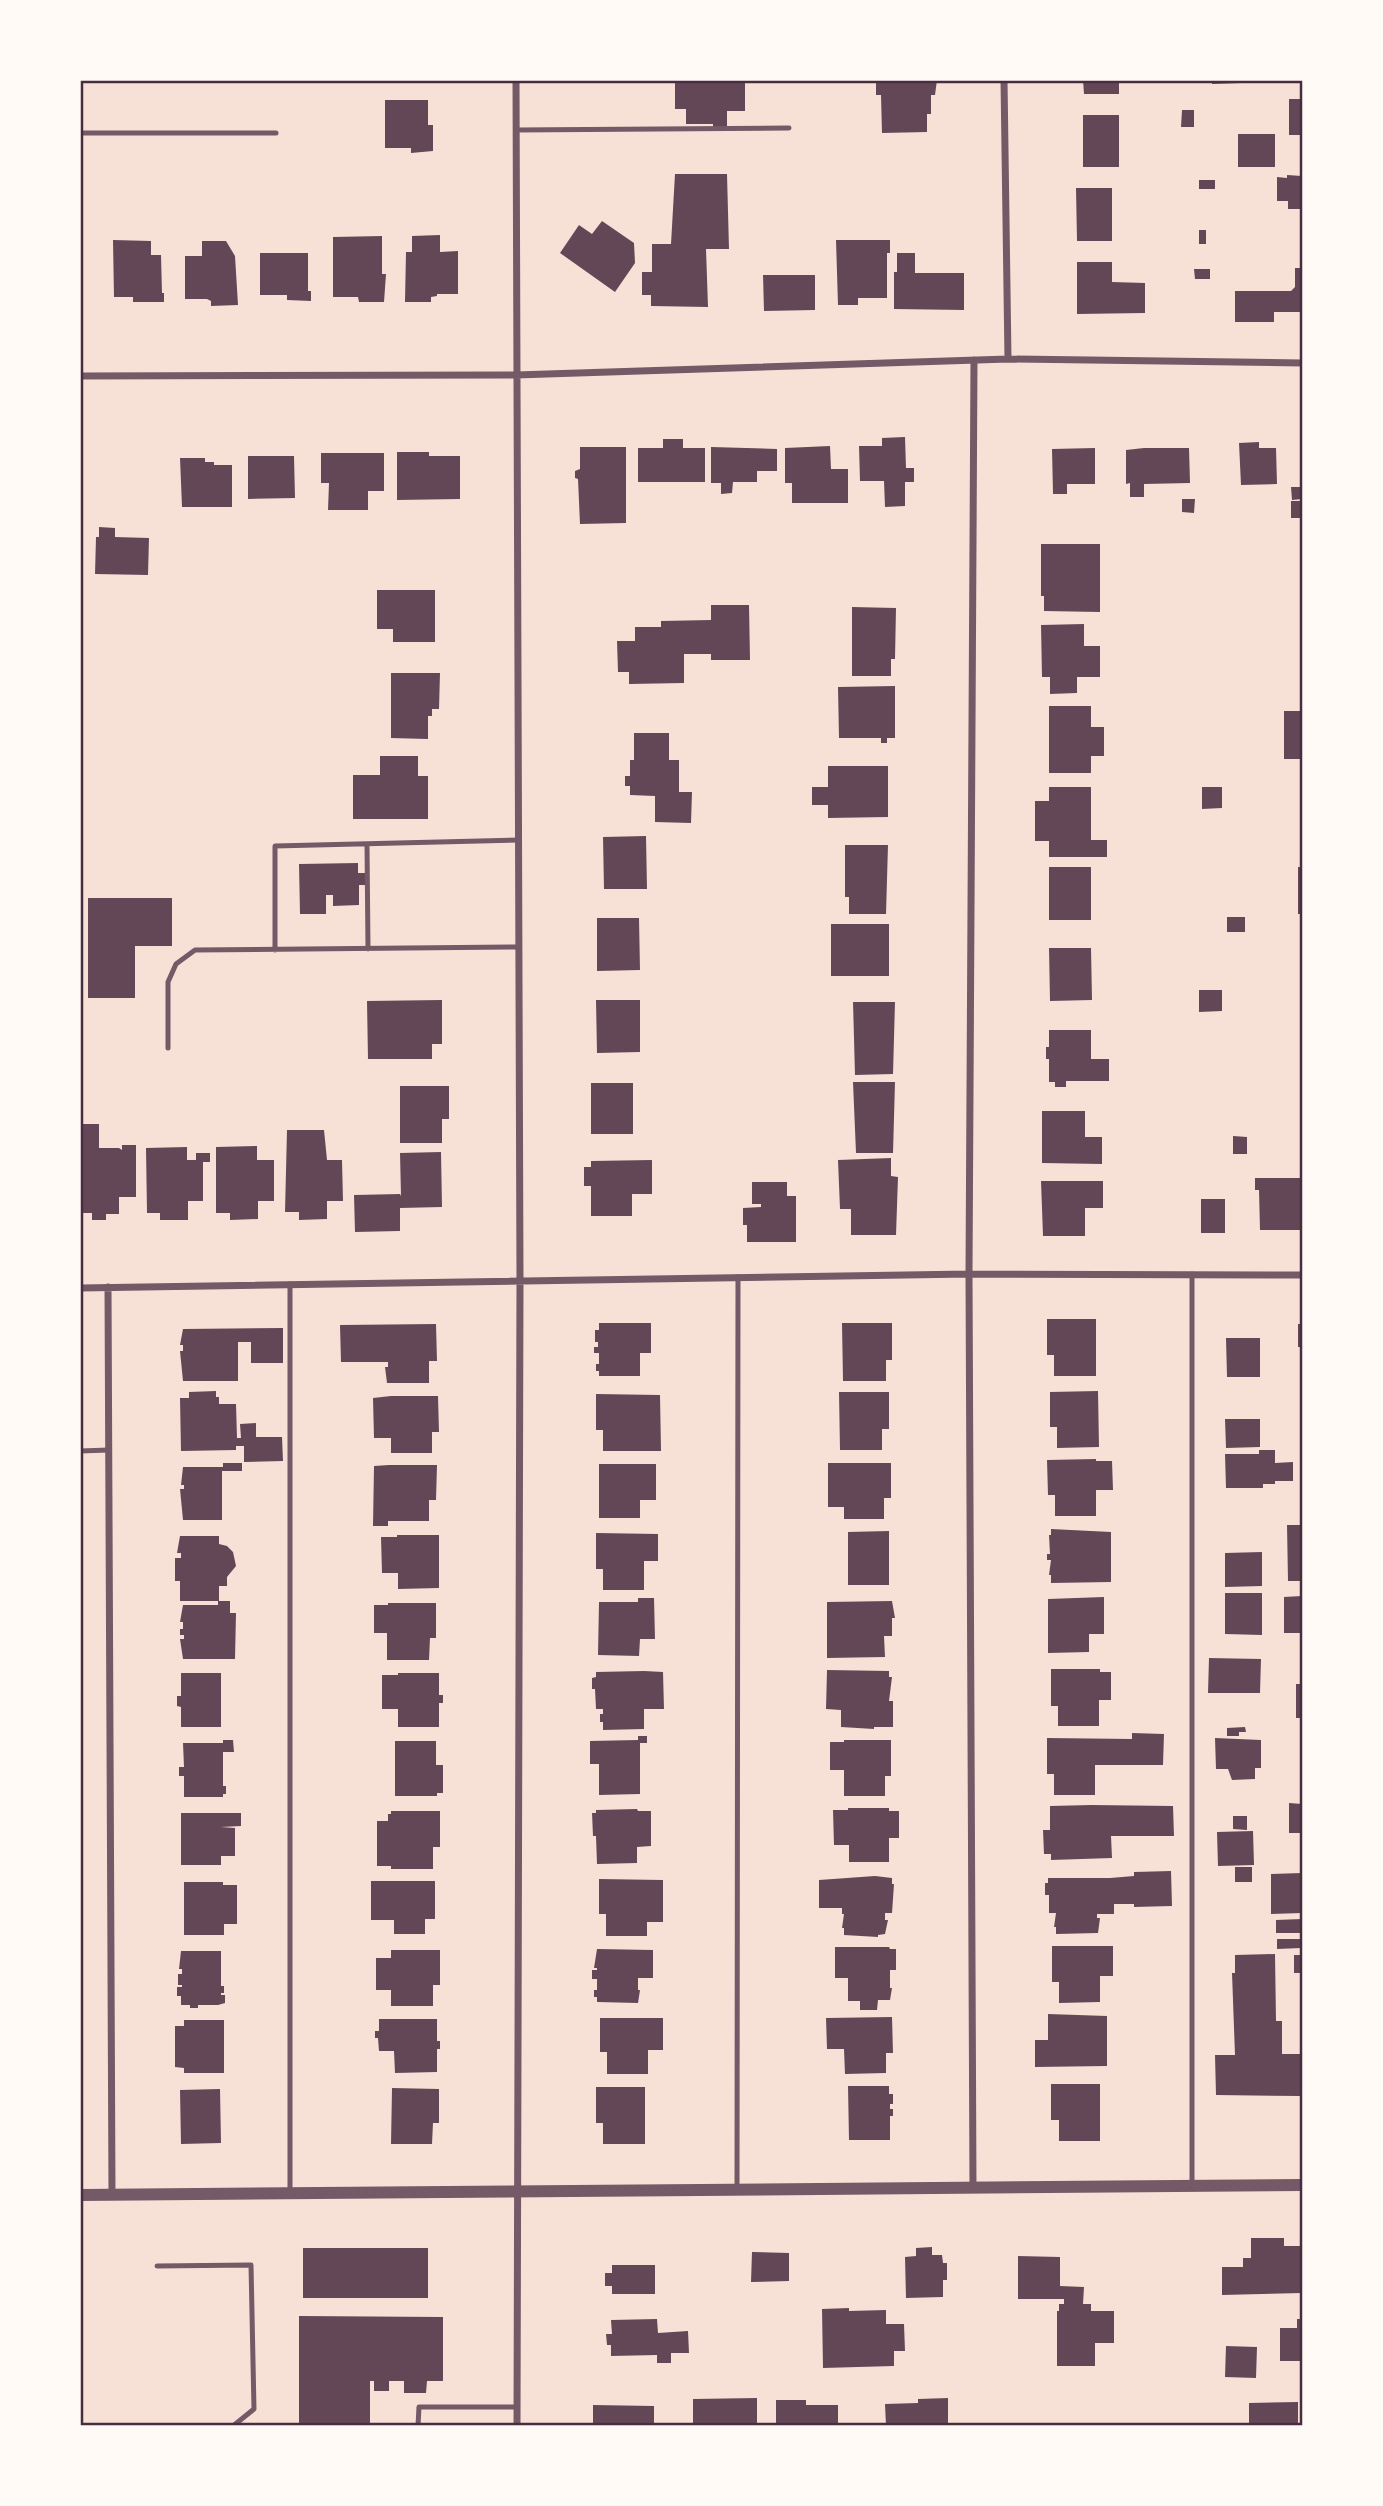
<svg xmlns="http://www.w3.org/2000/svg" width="1383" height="2506" font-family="Montserrat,sans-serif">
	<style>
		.building { fill: #644757 }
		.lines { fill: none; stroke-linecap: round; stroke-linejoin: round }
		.service { stroke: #755966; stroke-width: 5 }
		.minor { stroke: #755966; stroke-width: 7 }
		.tertiary { stroke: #755966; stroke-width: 12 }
		.neatline { fill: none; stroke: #4a2c40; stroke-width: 2.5 }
	</style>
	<rect width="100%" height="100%" fill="#f7e1d7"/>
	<path class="building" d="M675,80H745V111H727V128H713V124H686V109H675Z
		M876,80H937L935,95H931V114H927V132L882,133L881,95H876Z
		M1083,80H1119V94H1084Z
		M1212,80H1241V83L1212,84Z
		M1289,99H1302V135H1289Z
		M385,100H428V125H433V151L411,153V148H385Z
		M1182,110H1194V127H1181Z
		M1083,115H1119V167H1083Z
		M1238,134H1275V167H1238Z
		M675,174H727L729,249H706L708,307L651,306V295H642V272H652V244H671Z
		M1287,175L1302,176V209H1288V201H1277V177L1287,178Z
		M1199,180H1215V189H1199Z
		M1076,188H1112V241H1077Z
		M602,221L634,243L635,263L615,292L560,253L579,225L592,234Z
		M1199,230H1206V244H1199Z
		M440,235V252L458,251V294H437V296L431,297V302H405L406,252H412V236Z
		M382,236V274H386L384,302H359L358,297H333V237Z
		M113,240L151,241V255H161L162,293H164V302H133V297H114Z
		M836,240H890V253H887V298H858V305H838Z
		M202,241H226L235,256L238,305L211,306V301L207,299H185V256H202Z
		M260,253H308V291H311V301L287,300V295H260Z
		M897,253H915V273H964V310L894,309V272H897Z
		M1077,262H1112V282L1145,283V313L1077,314Z
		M1295,268H1302V312H1274V322H1235V291H1291L1295,287Z
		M1194,269H1210V279H1195Z
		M763,275H815V310L764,311Z
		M905,437L906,468H914V482H905V506L885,507L884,481H860L859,446H882V438Z
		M663,439H683V448H705V482H638V448H663Z
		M1259,442V448H1276L1277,484L1241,485L1239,443Z
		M830,446L831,469H848V503H792V483H785V448Z
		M580,447H626V523L580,524L578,479L575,478V471L580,469Z
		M711,447L777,449V471H757V482H733L732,493L721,494V483H711Z
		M1095,448V484H1067V494H1053L1052,449Z
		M1144,448H1189L1190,483L1144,484V497H1130V483L1126,484V450Z
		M397,452H429V456H460V499L397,500Z
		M321,453H384V491H368V510H328L329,483H321Z
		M248,456H294L295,498L248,499Z
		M180,458H205V462H214V465H232V507H182Z
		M1291,487H1302V499L1292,500Z
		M1182,499H1195L1194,513L1182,512Z
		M1291,501H1302V518H1291Z
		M99,527L115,528V537L149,538L148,575L95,574L96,537H99Z
		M1041,544H1100V612L1044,611V596H1041Z
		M377,590H435V642H393V629H377Z
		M711,605H749L750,660H711V654H684V683L629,684V672H618L617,641H635V627H661V621L711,620Z
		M852,607L896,608L895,659H891V676H852Z
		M1084,624V646H1100V677H1077V693L1050,694V677H1042L1041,625Z
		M1300,634H1302V681H1300Z
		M391,673H440L439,709H432V716H428V739L391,738Z
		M895,686V738H887V743H881V738H839L838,687Z
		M1049,706H1091V727H1104V756H1091V773H1049Z
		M1284,711H1302V759H1284Z
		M634,733H669V760H679V792H692L691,823L655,822V796L630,795V786H625V776H630V760H634Z
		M380,756H418V776H428V819H353V775H380Z
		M828,766H888V817L828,818V805H812V787H828Z
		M1049,787H1091V840H1107V857H1049V841H1035V801H1049Z
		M1202,787H1222V808L1202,809Z
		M1300,789H1302V837H1300Z
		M646,836L647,889H604L603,837Z
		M845,845H888L886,914H849V897H845Z
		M358,863V873H365V885H359V905L333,906V895H326V914H300L299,864Z
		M1049,867H1091V920H1049Z
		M1298,867H1302V914H1298Z
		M88,898H172V946H135V998H88Z
		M1227,917H1245V932H1227Z
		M597,918H639L640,970L597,971Z
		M831,924H889V976H831Z
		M1049,948H1091L1092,1000L1050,1001Z
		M1199,990H1222V1011L1199,1012Z
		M442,1000V1044H432V1059H368L367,1001Z
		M596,1000H640V1052L597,1053Z
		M853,1002H895L893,1074L855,1075Z
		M1049,1030H1091V1059H1109V1081H1066V1087H1055V1082H1049V1059H1046V1047H1049Z
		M853,1082H895L893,1153H856Z
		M591,1083H633V1134H591Z
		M400,1086H449V1119H442V1143H400Z
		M1042,1111H1085V1137H1102V1164L1042,1163Z
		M80,1124H99V1148H119L122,1150V1145H136V1197H119V1214H106V1220H92V1213H80Z
		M287,1130H324L327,1160H342L343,1201H327V1219L299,1220V1212H285Z
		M1233,1136L1247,1137V1154H1233Z
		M257,1146V1160H274V1201H258V1219L230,1220V1213H216V1147Z
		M187,1147V1160H196V1153H210V1162H203V1201H188V1220H160V1213H147L146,1148Z
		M441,1152L442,1207L400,1208V1231L355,1232L354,1195L400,1194L401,1196L400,1153Z
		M891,1158V1176L898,1177L896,1235H851V1209H840L838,1160Z
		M652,1160V1194H632V1216H591V1186H584V1167H591V1161Z
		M1255,1178H1302V1230H1260L1259,1190H1255Z
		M1041,1181H1103V1208H1085V1236H1043Z
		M752,1182H787V1196H796V1242H747V1225H743V1208L761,1207V1204H752Z
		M1201,1199H1225V1233H1201Z
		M1047,1319H1096V1376H1054V1355H1047Z
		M599,1323H651V1353H640V1376H599V1371H596V1364H599V1353H594V1347H598V1342H595V1330H599Z
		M842,1323H892V1360H886V1381H843Z
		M436,1324L437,1361H429V1383H387L385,1367H388V1362H341L340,1325Z
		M1298,1324H1302V1347H1298Z
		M283,1328V1363H251V1342H238V1381H183L180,1351H183V1345H180L183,1329Z
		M1226,1338H1260V1377H1227Z
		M216,1391V1397H219V1404H236L237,1438H241L240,1424L256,1423V1437H282L283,1461L244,1462V1446H236V1450L181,1451L180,1398H189V1392Z
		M1098,1391L1099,1447L1057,1448V1427H1050V1392Z
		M839,1392H889V1429H882V1450H840Z
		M596,1394L660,1395L661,1451H603V1430H596Z
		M391,1396H438L439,1432H432V1453H391V1438H374L373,1398Z
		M1225,1419H1260V1447L1226,1448Z
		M1259,1450H1275V1463L1293,1462V1481H1275V1484H1263V1488H1226L1225,1454H1259Z
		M1096,1459V1461H1112L1113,1490H1096V1516H1055V1495H1048L1047,1460Z
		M223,1463H242V1471H222V1520H183L180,1489H184V1485H181L183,1467H223Z
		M828,1463H891V1498H884V1519H844V1507H828Z
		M599,1464H656V1500H640V1518H599Z
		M389,1465H437L436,1500H429V1521H388V1526H373L374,1466Z
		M1287,1525H1302V1581H1288Z
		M1051,1529L1111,1532V1582L1051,1583V1575H1049L1051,1560H1047V1554H1050L1049,1535H1051Z
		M889,1531V1585H848V1532Z
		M596,1533L658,1534V1561H644V1590H603V1569H596Z
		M397,1535H439V1588L398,1589V1573H382L381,1537H397Z
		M180,1536H219V1544L227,1546L233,1552L236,1566L227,1577V1586H219V1601H180V1581H175V1558H181V1553H177Z
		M1262,1552V1586L1225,1587V1553Z
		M1225,1593H1262V1635L1225,1634Z
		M1302,1596V1633H1284V1597Z
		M1104,1597V1634H1089V1652L1048,1653V1599Z
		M638,1598H654L655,1639H640L639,1656L598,1655L599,1602H638Z
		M218,1601H230V1613H236L235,1659H183L180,1639H184V1635H180V1629H183V1622H180L183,1605H218Z
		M892,1601L895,1618H892V1636H884L885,1657L827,1658V1602Z
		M388,1603H436V1638H430L429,1660H387V1633H374V1605H388Z
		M1209,1658L1261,1659L1260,1693H1208Z
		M1051,1669H1100V1672H1111V1700H1099V1726H1058V1706H1051Z
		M827,1670L889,1671V1677H892L889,1701H893V1727H874V1729L841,1727V1710L826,1709Z
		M644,1671L663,1672L664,1709H644V1729L603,1730V1722H600V1714H603V1709H596L595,1689H592V1678L596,1677V1672Z
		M181,1673H221V1727H181V1707L177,1706V1696H181Z
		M398,1673H439V1695H443V1703H439V1727H398V1709H382V1675H398Z
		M1296,1684H1302V1718H1296Z
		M1245,1727L1246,1732H1239V1736H1227V1728Z
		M1132,1733L1164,1734L1163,1765H1095V1795H1054V1774H1047V1738L1132,1739Z
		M638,1736H647V1743H640V1794L599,1795V1764H590V1741L638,1740Z
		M1215,1738L1261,1740V1768H1255V1779L1232,1780L1228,1769H1216Z
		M223,1740H233L234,1752H223V1786H226V1794H223V1797H184V1776H179V1767H184L183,1743H223Z
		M844,1740H891V1776H885V1796H844V1770H830V1742H844Z
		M395,1741H436V1765H443V1793H437V1796H395Z
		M1289,1803L1302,1804V1833H1289Z
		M1091,1805L1173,1806L1174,1836H1111L1112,1858L1051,1860V1854H1044L1043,1830H1050V1806Z
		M848,1808H889V1811H899V1838H889V1862H849V1845H834L833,1810H848Z
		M637,1809L638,1811H651V1846L637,1847V1863L597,1864L596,1836H593L592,1813H596V1810Z
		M391,1811H440V1847H433V1869H391V1866H377V1821H388V1814H391Z
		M181,1813H241V1826L221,1827L235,1828V1856H221V1865H181Z
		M1233,1816H1247V1830L1233,1829Z
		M1253,1831L1254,1865L1218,1866L1217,1832Z
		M1235,1867H1252V1882H1235Z
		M1171,1871L1172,1906L1134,1907V1904H1114V1914H1097V1918H1100L1098,1933L1056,1934V1927H1054L1056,1913H1049V1895H1045V1883H1048V1878H1110L1134,1876V1872Z
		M1302,1873V1913L1271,1914V1874Z
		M875,1876L892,1878V1884H894L892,1913H885V1920H888L885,1934L878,1935V1937L844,1935V1928H842L844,1914H842V1908H819V1880Z
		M599,1879L663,1880V1922H647V1936H606V1914H599Z
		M371,1881H435V1919H425V1934H394V1920H371Z
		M184,1882H223V1885H237V1924H224V1935H184Z
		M1302,1919V1933H1276V1920Z
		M1277,1939H1302V1948L1277,1949Z
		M1052,1946H1113V1976H1100V2002L1059,2003V1982H1052Z
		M835,1947H889L890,1949H896V1970H890V1988H892L890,2000H878L877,2010H860V2001H848V1978H835Z
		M597,1949L653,1950V1978H638V1990H640L638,2003L597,2002V1997H594V1990H597V1979H592V1970H597V1968H594Z
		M391,1950H440V1985H433V2006H391V1990H376V1958H391Z
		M181,1951H221V1986H224V1993H221V1995H225V2003L218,2005H198V2008H190V2005H181V1996H177V1987H182V1985H178V1974H182V1969H179Z
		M1275,1954L1276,2021H1282V2054H1302V2096L1216,2095L1215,2055H1235L1232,1973H1235V1955Z
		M1294,1955H1302V1973H1294Z
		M1048,2014L1107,2016V2066L1035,2067V2040H1048Z
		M892,2017L893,2053H886V2073L845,2074L844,2049H827L826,2018Z
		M600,2018H663V2050H648V2074H607V2052H600Z
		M379,2019H437V2041H440V2049H437V2072L395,2073L394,2051H379L378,2038H375V2031H379Z
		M184,2020H224V2073H184V2068L175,2067V2026H184Z
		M1051,2084H1100V2141H1059V2120H1051Z
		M848,2086H889V2094H893V2104H890V2109H893V2116H890V2140H849Z
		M596,2087H645V2144H603V2123H596Z
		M392,2088L439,2089V2123H433L432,2144H391Z
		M220,2089L221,2143L181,2144L180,2090Z
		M1251,2238H1284V2246H1302V2293L1222,2295V2267H1243V2258H1251Z
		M932,2247V2255H942L943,2263H947V2280H943V2297L906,2298L905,2257L916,2256V2248Z
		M303,2248H428V2298H303Z
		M752,2252L789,2253V2281L751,2282Z
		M1018,2256L1060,2257V2286L1084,2287L1083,2304H1091V2311H1114V2343H1095V2366H1057V2311H1059V2304H1064V2299H1018Z
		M612,2265H655V2294H612V2286H605V2273H612Z
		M849,2308V2311L886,2310V2324H904L905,2351H894V2366L823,2368L822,2309Z
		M299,2316L443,2317V2381H427L426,2393H404V2381H389V2391H374V2381H370V2426H299Z
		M657,2319L658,2333L688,2331L689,2353H671V2363H657V2355L611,2356V2345H607L606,2334H612L611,2320Z
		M1297,2319H1302V2361H1280V2328H1297Z
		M1226,2346L1257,2347L1256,2378L1225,2377Z
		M757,2398V2426H693V2399Z
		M948,2398V2426H886L885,2404L918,2403V2399Z
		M776,2400H806V2405H838V2426H776Z
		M1298,2402V2423H1249V2403Z
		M593,2405L654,2406V2426H593Z"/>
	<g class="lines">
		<path class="service" d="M516,130L789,128
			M80,133H276
			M367,844L368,949
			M275,950V846L518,840
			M168,1048V982L176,964L195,950L518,947
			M1192,1274V2186
			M80,1451L109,1450
			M737,2190L738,1277
			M290,2193V1284
			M157,2266L251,2265L254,2409L233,2426
			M418,2426L419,2407H517"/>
		<path class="minor" d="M516,80L520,1280L517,2426
			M1004,80L1008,359
			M80,376L516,375L1008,359L1302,363
			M108,1287L112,2194
			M80,1288L969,1274L1302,1275
			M973,2188L969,1274L974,360"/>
		<path class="tertiary" d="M80,2195L1302,2185"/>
	</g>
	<rect width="1383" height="2506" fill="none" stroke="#fffaf5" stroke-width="164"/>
	<rect x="82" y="82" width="1219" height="2342" class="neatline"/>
</svg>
